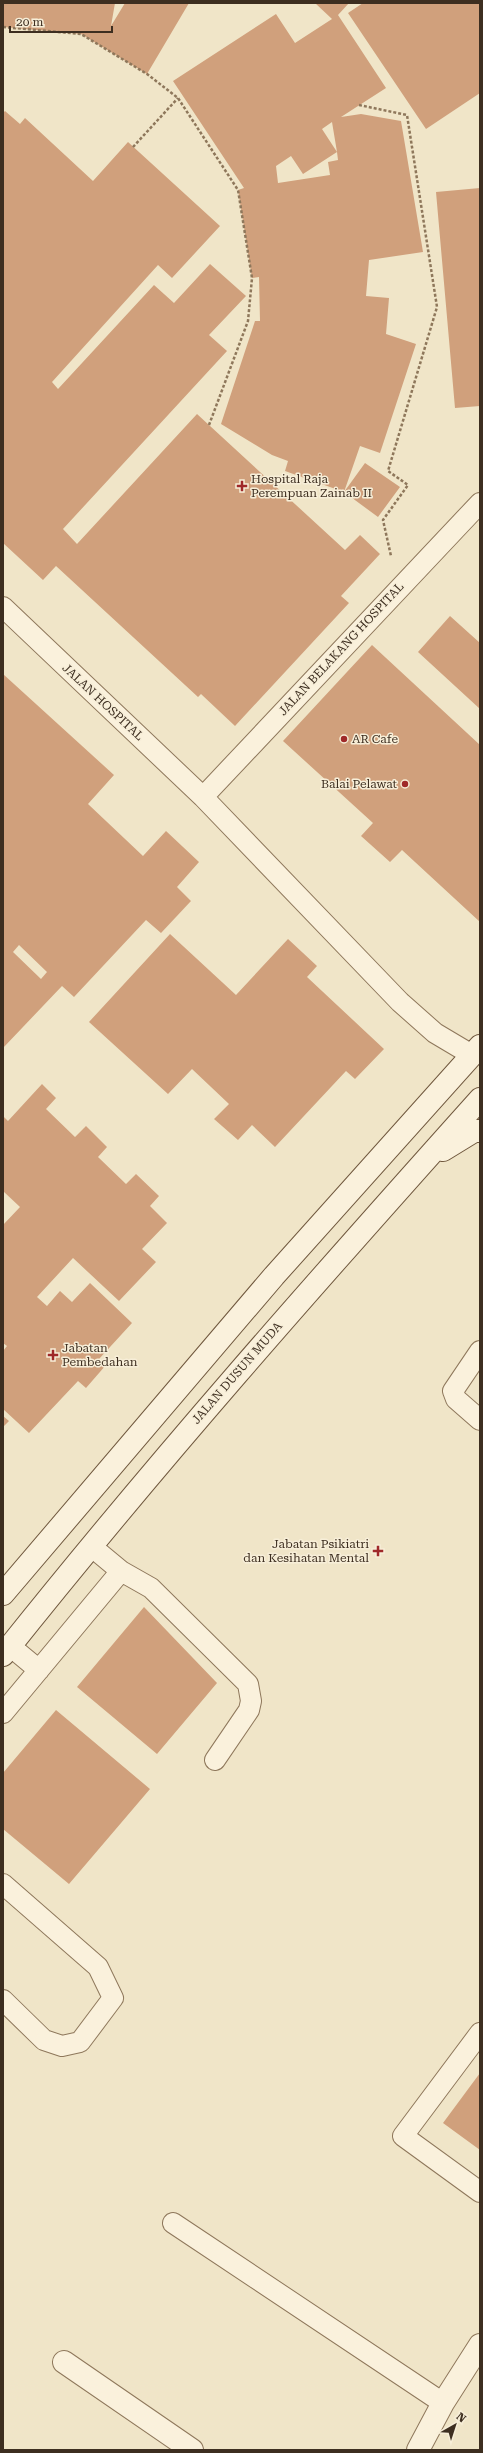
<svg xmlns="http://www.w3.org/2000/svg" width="483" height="2453" font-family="'Roboto Serif',serif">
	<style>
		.building { fill: #d0a07c; fill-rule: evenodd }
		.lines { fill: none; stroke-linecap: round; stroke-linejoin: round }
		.service-casing { stroke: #8e775b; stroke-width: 22 }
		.minor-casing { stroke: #8e775b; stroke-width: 24 }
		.secondary-casing { stroke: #70583e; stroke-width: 24 }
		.path { stroke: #8e775b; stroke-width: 2.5; stroke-dasharray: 3 2; stroke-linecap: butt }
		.service { stroke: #faf1dc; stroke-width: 20 }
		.minor { stroke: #faf1dc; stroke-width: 22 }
		.secondary { stroke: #faf1dc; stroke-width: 22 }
		.poi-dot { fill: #9f2929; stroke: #f7eed8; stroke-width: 1.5 }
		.labels { text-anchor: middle; stroke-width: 3; stroke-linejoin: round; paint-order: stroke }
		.poi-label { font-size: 12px; fill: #3d2e20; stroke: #f7eed8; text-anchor: start }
		.street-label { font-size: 12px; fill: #3d2e20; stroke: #f7eed8 }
	</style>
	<rect width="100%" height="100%" fill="#f0e5c8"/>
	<path class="building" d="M3,3H115L111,26L125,3H189L147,74L81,34L3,27Z
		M315,3H349L338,15L386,88L341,117L361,114L401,121L423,252L369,260L366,296L389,298L386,334L416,344L380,453L360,446L344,492L365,463L400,487L378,517L344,492L285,471L288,461L272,455L221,424L255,321H260L259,277L252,278L238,190L244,188L173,81L276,14L295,43L332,19ZM332,122L337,152L338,160L328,162L330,175L278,183L276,166L291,156L303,174L337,152L322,129Z
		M363,3H480V93L426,129L348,13Z
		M5,111L20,124L25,118L93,181L128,142L220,226L172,278L158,265L52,382L58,389L154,285L174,303L210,264L246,296L209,335L227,351L63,529L77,544L197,414L345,550L360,535L380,554L341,596L349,603L235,726L201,694L198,697L56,566L43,580L3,543V113Z
		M480,188V406L455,408L436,192Z
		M450,616L480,643V709L418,652Z
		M372,645L480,745V922L402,850L390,862L361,836L373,823L283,741Z
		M3,674L114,775L88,804L143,856L166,831L199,862L177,887L191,901L161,933L146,920L74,997L62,986L3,1048ZM19,945L47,972L41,979L13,952Z
		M170,934L236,995L288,939L317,966L307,977L384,1049L355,1079L346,1071L275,1147L252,1125L238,1140L214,1119L229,1104L192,1069L168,1094L89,1022Z
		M42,1084L56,1098L46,1109L75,1137L86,1126L107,1147L98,1157L126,1184L136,1174L159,1196L150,1206L167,1223L142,1249L156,1262L119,1301L73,1258L37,1297L47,1306L60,1291L72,1302L90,1283L132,1323L99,1359L106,1365L86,1388L78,1381L29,1433L3,1409V1351L7,1346L3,1343V1225L20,1207L3,1191V1116L8,1121Z
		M3,1416L9,1421L3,1427Z
		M144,1607L217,1683L157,1754L77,1687Z
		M56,1710L150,1789L69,1884L3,1829V1773Z
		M480,2073V2150L443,2123Z"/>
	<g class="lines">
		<defs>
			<path id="service" d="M3,607L203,797L400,1002L435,1033L472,1055
				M203,797L480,503
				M480,1351L453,1391L456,1399L480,1420
				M92,1547L121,1571L151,1588L248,1684L251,1701L249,1710L215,1760
				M10,1646L39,1670
				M3,1713L121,1571
				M3,1884L98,1967L113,1998L80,2042L62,2046L44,2040L3,2000
				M480,2033L403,2136L480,2192
				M173,2223L443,2403"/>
			<path id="minor" d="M64,2362L192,2450
				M418,2450L443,2403L480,2345"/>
			<path id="secondary" d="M443,1150L474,1131H480
				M3,1594L274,1276L480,1046
				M3,1655C155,1464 317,1281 480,1099"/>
		</defs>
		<use href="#service" class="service-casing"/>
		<use href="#minor" class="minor-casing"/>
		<use href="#secondary" class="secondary-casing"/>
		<path class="path" d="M3,27L81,34L147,74L178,98L238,190L252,278L248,321L209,425
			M359,105L407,115L437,307L388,471L408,485L383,520L391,556
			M133,147L178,98"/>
		<use href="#service" class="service"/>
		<use href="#minor" class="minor"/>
		<use href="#secondary" class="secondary"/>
	</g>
	<g class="poi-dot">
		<path d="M240 480h4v4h4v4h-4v4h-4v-4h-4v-4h4z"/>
		<circle cx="344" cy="739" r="4"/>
		<circle cx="405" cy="784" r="4"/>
		<path d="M51 1349h4v4h4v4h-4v4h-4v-4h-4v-4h4z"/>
		<path d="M376 1545h4v4h4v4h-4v4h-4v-4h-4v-4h4z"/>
	</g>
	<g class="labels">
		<g class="poi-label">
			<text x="251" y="483">Hospital Raja<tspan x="251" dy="14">Perempuan Zainab II</tspan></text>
			<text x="352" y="743">AR Cafe</text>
			<text x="397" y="788" text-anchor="end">Balai Pelawat</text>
			<text x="62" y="1352">Jabatan<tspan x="62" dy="14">Pembedahan</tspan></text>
			<text x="369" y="1548" text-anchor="end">Jabatan Psikiatri<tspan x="369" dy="14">dan Kesihatan Mental</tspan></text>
		</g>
		<g class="street-label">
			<text transform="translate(341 649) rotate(-47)" y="4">JALAN BELAKANG HOSPITAL</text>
			<text transform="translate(103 702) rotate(43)" y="4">JALAN HOSPITAL</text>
			<text transform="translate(237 1373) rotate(-49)" y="4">JALAN DUSUN MUDA</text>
		</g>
	</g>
	<rect width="483" height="2453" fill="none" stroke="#3d2e20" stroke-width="8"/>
	<g transform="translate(455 2425) rotate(39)" stroke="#f7eed8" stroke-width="3" paint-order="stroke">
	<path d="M0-3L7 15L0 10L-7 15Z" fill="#3d2e20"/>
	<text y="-6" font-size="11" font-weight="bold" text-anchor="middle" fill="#3d2e20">N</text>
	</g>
	<path d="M10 26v6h102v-6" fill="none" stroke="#3d2e20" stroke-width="2"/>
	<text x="16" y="26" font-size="12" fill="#3d2e20" stroke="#f7eed8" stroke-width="3" paint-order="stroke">20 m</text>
</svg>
